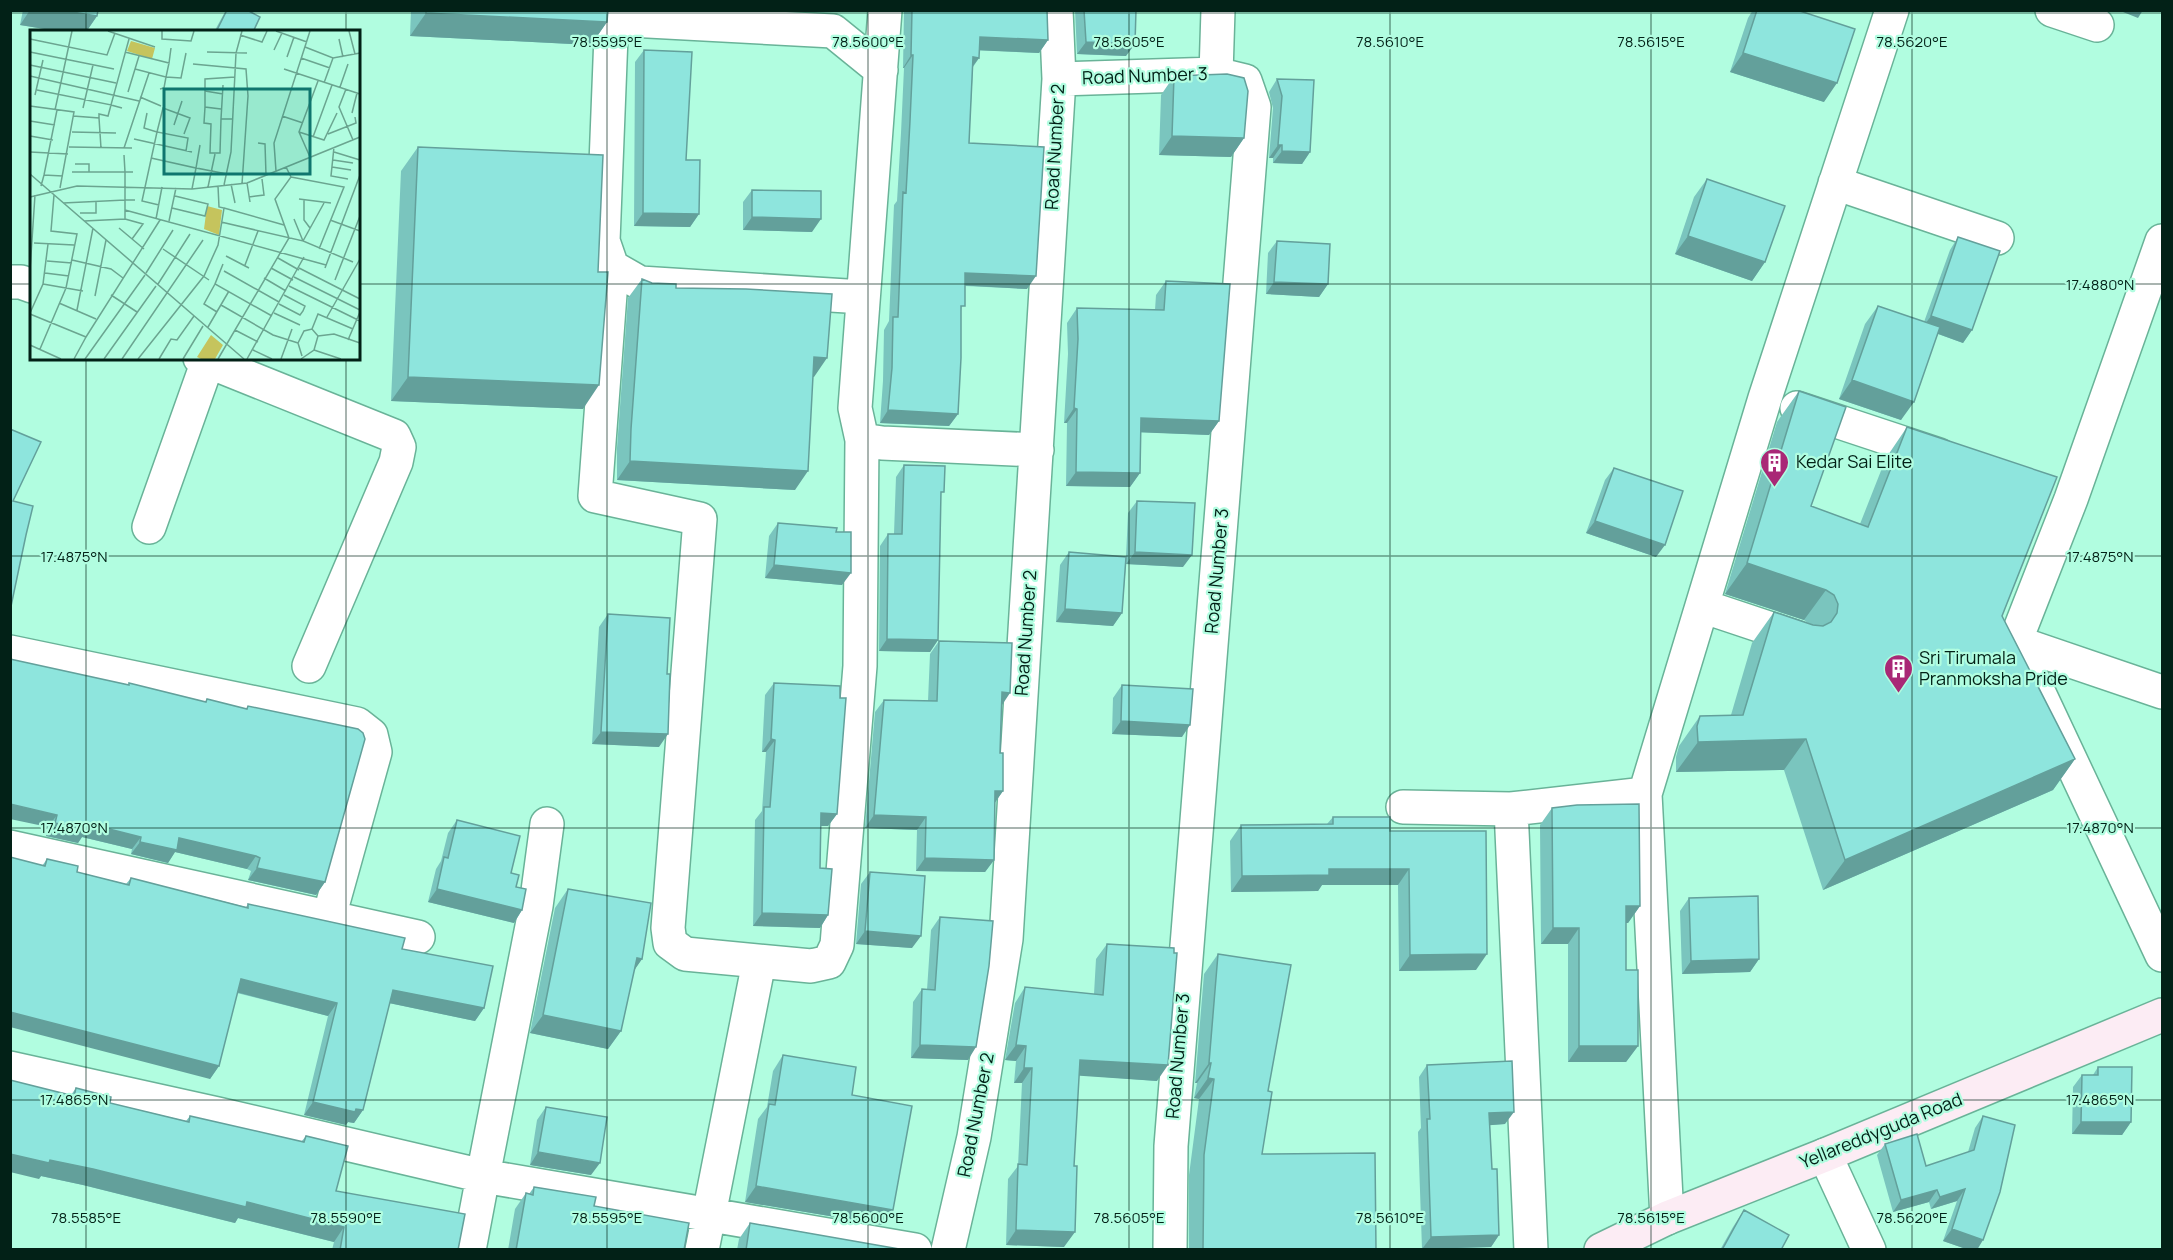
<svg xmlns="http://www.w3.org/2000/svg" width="2173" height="1260" font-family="Manrope,sans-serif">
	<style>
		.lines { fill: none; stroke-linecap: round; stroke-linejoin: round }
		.street-casing { stroke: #69b398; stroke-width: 36 }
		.secondary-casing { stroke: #69b398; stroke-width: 36 }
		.street { stroke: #fff; stroke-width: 33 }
		.secondary { stroke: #fcecf4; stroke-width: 33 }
		.wall { fill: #7ac5be }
		.shaded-wall { fill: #63a09b }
		.building { fill: #8ee5dd; stroke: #63a09b; stroke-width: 1.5 }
		.ticks { fill: none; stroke: #022117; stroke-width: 1.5; stroke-opacity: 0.45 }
		.labels { text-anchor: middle; stroke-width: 4.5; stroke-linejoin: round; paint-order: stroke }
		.street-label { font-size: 18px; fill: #022117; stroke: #b1fde0 }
		.poi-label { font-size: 18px; fill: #022117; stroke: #b1fde0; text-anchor: start }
		.inset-road { fill: none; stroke: #6ba590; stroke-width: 1.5 }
		.view { fill: #0f766e; fill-opacity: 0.15; stroke: #0f766e; stroke-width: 3 }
		.inset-edge { fill: none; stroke: #022117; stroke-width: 3 }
		.ticks-label { font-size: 15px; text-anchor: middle; fill: #022117; stroke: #b1fde0; stroke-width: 4.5; stroke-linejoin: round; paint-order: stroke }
	</style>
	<rect width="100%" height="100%" fill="#b1fde0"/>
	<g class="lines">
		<defs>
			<path id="street" d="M612,10L603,241L612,267L640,283L863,297
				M885,10L855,408L862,440L882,443L1037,450
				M2052,10L2097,25
				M611,19L833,31L881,70
				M1216,74L1218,10
				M1059,79L1216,74L1245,81L1254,107L1171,1146L1170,1250
				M1835,183L1997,238
				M2162,241L2071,499L2015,642L2162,955
				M612,267L595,496L700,519L668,928L670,943L685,954L811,966L829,962L837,945L860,666L862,440
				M10,282H21L32,286
				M200,358L394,436L399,447L396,462L309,666
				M1797,408L1939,455
				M149,527L209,358
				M1702,606L1798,638
				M2015,642L2162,692
				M10,652L357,724L371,735L375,752L329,917
				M1403,807L1511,809L1531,1250
				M1511,809L1645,794
				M10,847L418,937
				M10,1068L218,1114L483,1176L536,906L547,824
				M1825,1155L1869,1250
				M1667,1218L1645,794L1765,398L1892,10
				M469,1250L483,1176L915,1250
				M702,1250L759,962
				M948,1250L974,1137L1006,939L1059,79L1056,10"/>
			<path id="secondary" d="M1601,1250L1667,1218L1825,1155L2162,1015"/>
		</defs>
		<use href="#street" class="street-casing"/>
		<use href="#secondary" class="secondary-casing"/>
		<use href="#street" class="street"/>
		<use href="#secondary" class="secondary"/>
	</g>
	<path class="wall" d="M23,10H98L97,16L86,32H63L20,25Z
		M226,10H247L253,32H214Z
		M411,10H608L607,22L591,45L410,36Z
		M904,10H1047L1048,40L1039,53L979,50V58L973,67L969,143L1027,289L965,286L961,311L958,414L949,426L880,423L883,381L884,330L889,321L894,205L897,201L901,133L904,68H903Z
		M1075,10H1136L1126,56L1077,54Z
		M1753,10H1797L1824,102L1730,72L1748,18Z
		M644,50L686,160L699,214L690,227L634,226L635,62Z
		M1174,76L1244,138L1231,157L1159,155L1161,95Z
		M1277,79L1310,152L1302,164L1273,163V158H1269L1273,108L1269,92Z
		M418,147L598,272L583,409L391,401L401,171Z
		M1707,179L1765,262L1752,281L1675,254L1694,197Z
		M752,190L812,232L743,230V202Z
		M1958,237L1972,330L1963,343L1938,334L1901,420L1839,399L1865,324L1878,306L1924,322L1950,250Z
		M1277,241L1328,284L1319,297L1266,294L1268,253Z
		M642,279L652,283L676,288L814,377H813L795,490L617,480V448L628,298Z
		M1166,281L1219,421L1209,435L1141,432L1140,473L1130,487L1066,486L1067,423H1064L1068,354L1067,323L1077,308L1155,310L1156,295Z
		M1799,391L1811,506L1860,524L1886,458L1907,427L2002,616L2075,759L2053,790L1823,890L1784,770L1676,772V757L1679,746L1700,716L1731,715L1752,643L1774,612L1809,624L1804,620L1725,594L1777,422Z
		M904,465L941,496L938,640L930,652L879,651L880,546L888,534H894L896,477Z
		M1614,468L1656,557L1586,533L1605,480Z
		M1137,501L1183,567L1126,564L1122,613L1113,626L1056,622L1060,565L1069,552L1126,557L1128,513Z
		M778,523L836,532L842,585L765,578L769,536Z
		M608,614L659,747L592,744L599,627Z
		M939,641L1001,705L1000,753L1003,791L995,802L994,860L985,872L916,871L917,830L865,828L875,712L884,700L928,701L930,654Z
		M129,683L205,702L207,699L246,709L248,706L325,882L316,895L248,880L251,871L247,869L175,852L168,863L131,854L132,849L82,837L78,843L46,836L48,827Z
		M774,683L837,814L828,826H821L820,868L828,915L820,928L753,926L755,820L762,811L766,752H762L765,695Z
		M1122,685L1182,737L1112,734L1113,698Z
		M1552,808L1640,906L1628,923H1626V970L1638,1046L1626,1062H1568V944H1541L1540,825Z
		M1333,817L1390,831L1476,970L1399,971L1398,885H1322L1318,891L1231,892L1230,841L1241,825L1327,824Z
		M457,820L511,873L522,910L514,923L428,902L436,869L441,861L448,833Z
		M47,859L77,872L126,884L131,878L246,907L248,904L402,949L484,1008L475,1021L389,1003L363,1110L354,1123L348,1122L346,1125L304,1115L328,1016L237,993L219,1066L210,1079L42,866Z
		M870,872L912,948L856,944L861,884Z
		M568,889L642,959L634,970L621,1031L608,1049L530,1033L555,908Z
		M1689,898L1759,959L1750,972L1682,974L1680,911Z
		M940,917L968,1060L911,1058L913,1002L922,989L927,990L931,930Z
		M1107,944L1157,1081L1079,1075L1064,1247L1006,1245L1008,1179L1018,1166L1022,1083H1014L1016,1061L1005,1060L1015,1003L1025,987L1094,994L1096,959Z
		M1218,954L1268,1091L1262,1154L1376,1250H1189V1175L1199,1099L1194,1098L1197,1083H1195L1204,974Z
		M783,1055L852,1095L893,1210L883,1225L745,1202L758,1119L767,1107L773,1071Z
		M1427,1065L1505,1124L1490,1125L1492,1169L1499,1235L1491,1247L1422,1249L1418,1132L1421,1128L1419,1077Z
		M2098,1067L2131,1122L2122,1135L2072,1134L2073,1087L2082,1075H2093Z
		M76,1088L110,1103L186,1121L190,1116L301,1142L306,1136L336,1191L458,1250H332L334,1242L238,1218L235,1223L83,1185L41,1176L39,1179L71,1095Z
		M546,1107L591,1175L530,1165L537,1120Z
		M1983,1116L1977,1250H1969L1943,1241L1957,1201L1931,1209L1929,1202L1893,1212L1877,1155L1885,1144L1926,1166L1968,1152L1975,1128Z
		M534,1187L594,1206L684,1250H508L515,1209L526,1193L529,1194Z
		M1744,1210L1781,1250H1720L1733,1227Z
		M750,1223L905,1250H737L739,1239Z"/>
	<path class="shaded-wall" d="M30,10H60L97,16L86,32H63L20,25Z
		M2118,10H2143L2138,18Z
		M426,13L607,22L591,45L410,36Z
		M980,37L1048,40L1039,53L971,50Z
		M1086,42L1135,44L1126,56L1077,54Z
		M1743,53L1837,83L1824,102L1730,72Z
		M911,55H913L904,68H903Z
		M973,57L979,58L970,70Z
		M1172,136L1244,138L1231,157L1159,155Z
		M1278,145H1282L1273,158H1269Z
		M1282,151L1310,152L1302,164L1273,163Z
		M643,213L699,214L690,227L634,226Z
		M752,217L821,219L812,232L743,230Z
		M1688,236L1765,262L1752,281L1675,254Z
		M965,273L1036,276L1027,289L956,285Z
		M1274,282L1328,284L1319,297L1266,294Z
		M1931,316L1972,330L1963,343L1922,328Z
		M814,357L827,358L814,377L801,376Z
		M408,377L599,385L583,409L391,401Z
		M1852,380L1914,402L1901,420L1839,399Z
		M1074,408L1077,409L1067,423H1064Z
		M888,410L958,414L949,426L880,423Z
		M1141,418L1219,421L1209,435L1131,432Z
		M630,461L808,471L795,490L617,480Z
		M1076,472L1140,473L1130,487L1066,486Z
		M1595,521L1665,545L1656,557L1586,533Z
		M1135,552L1192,555L1183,567L1126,564Z
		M1747,563L1826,590L1804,620L1725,594Z
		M774,565L851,573L842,585L765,578Z
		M1065,609L1122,613L1113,626L1056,622Z
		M887,639L938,640L930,652L879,651Z
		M1002,692L1010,693L1002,705Z
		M1121,721L1190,725L1182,737L1112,734Z
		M601,732L668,734L659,747L592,744Z
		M771,739L775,740L766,752H762Z
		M1806,739L1784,770L1676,772L1698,742Z
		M2075,759L2053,790L1823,890L1845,860Z
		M995,791H1003L994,804Z
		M10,804L57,815L48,827L10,819Z
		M821,813L837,814L828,826H812Z
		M874,815L926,817L917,830L865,828Z
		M55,823L89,824L141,837L132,849L82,837L78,843L46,836Z
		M179,838L256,856L247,869L175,852L168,863L131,854L140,842Z
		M925,858L994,860L985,872L916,871Z
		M257,868L325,882L316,895L248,880Z
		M1329,869H1409L1398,885H1322L1318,891L1231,892L1242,876Z
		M437,889L522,910L514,923L428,902Z
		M1626,906H1640L1628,923H1614Z
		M762,913L828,915L820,928L753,926Z
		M1553,928H1579L1568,944H1541Z
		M865,931L921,936L912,948L856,944Z
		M1487,954L1476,970L1399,971L1410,955Z
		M637,958L642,959L629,978Z
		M1759,959L1750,972L1682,974L1691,961Z
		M241,979L337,1003L328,1016L232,991Z
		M393,990L484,1008L475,1021L384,1002Z
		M10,1012L219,1066L210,1079L10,1027Z
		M543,1015L621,1031L608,1049L530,1033Z
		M920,1045L976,1047L968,1060L911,1058Z
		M1016,1045L1026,1046L1016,1061L1005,1060Z
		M1579,1046H1638L1626,1062H1568Z
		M1080,1060L1168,1065L1157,1081L1069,1075Z
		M1209,1063H1211L1197,1083H1195Z
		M1024,1068H1032L1022,1083H1014Z
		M1208,1078L1214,1079L1199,1099L1194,1098Z
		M313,1102L356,1109L363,1110L354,1123L348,1122L346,1125L304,1115Z
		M1514,1112L1505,1124L1480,1126L1489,1113Z
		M2081,1122H2131L2122,1135L2072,1134Z
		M538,1152L600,1163L591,1175L530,1165Z
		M10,1154L50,1160L247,1202L344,1227L334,1242L238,1218L235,1223L83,1185L41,1176L39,1179L10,1172Z
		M756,1186L893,1210L883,1225L745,1202Z
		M1965,1189L1957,1201L1931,1209L1940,1197Z
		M1937,1190L1929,1202L1893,1212L1901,1200Z
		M1952,1229L1983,1240L1977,1250H1969L1943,1241Z
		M1016,1230L1075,1232L1064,1247L1006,1245Z
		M1499,1235L1491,1247L1422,1249L1431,1237Z"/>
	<path class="building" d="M60,10H98L97,16Z
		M227,10H247L260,17L253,32H216Z
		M426,10H608L607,22L426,13Z
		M912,10H1047L1048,40L980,37L979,58L973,57L969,143L1044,147L1036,276L965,273V306H961V358L958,414L888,410L892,368L893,317H898L903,192L906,193L910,121L913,55H911Z
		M1084,10H1136L1135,44L1086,42Z
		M1757,10H1797L1855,29L1837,83L1743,53Z
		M644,50L692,52L686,160H700L699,214L643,213Z
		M1227,74L1244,78L1248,91L1244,138L1172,136L1174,76Z
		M1277,79L1314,80L1310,152L1282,151V145H1278L1282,96Z
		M418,147L603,155L598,272H608L599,385L408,377Z
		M1707,179L1785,206L1765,262L1688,236Z
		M752,190L821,191V219L752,217Z
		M1958,237L2000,251L1972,330L1931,316Z
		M1277,241L1330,244L1328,284L1274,282Z
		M642,279L652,283L676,284V288L746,289L832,294L827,358L814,357L808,471L630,461L631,429Z
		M1166,281L1230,284L1219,421L1141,418L1140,473L1076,472L1077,409L1074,408L1078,339L1077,308L1164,310Z
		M1878,306L1940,327L1914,402L1852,380Z
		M1799,391L1846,407L1811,506L1868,527L1907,427L2057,477L2002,616L2075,759L1845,860L1806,739L1698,742L1697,726L1700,716L1743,715L1774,612L1813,625L1823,626L1831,622L1837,613L1838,604L1834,595L1826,590L1747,563Z
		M10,429L41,442L13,501L33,506L26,535L10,611Z
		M904,465L945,466L944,492H941L938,640L887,639L888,534H902Z
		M1614,468L1683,491L1665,545L1595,521Z
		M1137,501L1195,503L1192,555L1135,552Z
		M778,523L837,528L836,532H851V573L774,565Z
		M1069,552L1126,557L1122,613L1065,609Z
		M608,614L670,618L667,674H670L668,734L601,732Z
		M939,641L1012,643L1010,693L1002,692L1000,753H1003V791H995L994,860L925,858L926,817L874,815L884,700L937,701Z
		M10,659L129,685V683L206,702L207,699L247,709L248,706L358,729L363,733L365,739L325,882L257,868L260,858L256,856L179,838L177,850L140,842L141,837L89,824L87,830L55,823L57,815L10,804Z
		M774,683L840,686V698H846L837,814L821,813L820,868L832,869L828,915L762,913L764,807H770L775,740L771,739Z
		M1122,685L1193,689L1190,725L1121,721Z
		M1639,804L1640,906H1626V970H1638V1046H1579V928H1553L1552,808L1577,805Z
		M1333,817H1390V831H1486L1487,954L1410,955L1409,869H1329V875L1242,876L1241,825L1333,824Z
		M457,820L520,836L511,873L519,875L516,887L526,889L522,910L437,889L444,857L448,858Z
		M10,857L45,866L47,859L78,866L77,872L129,885L131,878L248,908V904L405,938L402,949L493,966L484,1008L393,990L363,1110L356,1109L355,1112L313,1102L337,1003L241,979L219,1066L10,1012Z
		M870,872L925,876L921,936L865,931Z
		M568,889L651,903L642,959L637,958L621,1031L543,1015Z
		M1758,896L1759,959L1691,961L1689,898Z
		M940,917L993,921L989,966L976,1047L920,1045L922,989L935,990Z
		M1107,944L1174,948V953H1177L1168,1065L1080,1060L1074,1166H1077L1075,1232L1016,1230L1018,1164L1027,1165L1032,1068H1024L1026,1046L1016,1045L1025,987L1103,995Z
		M1218,954L1291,965L1268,1091L1272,1092L1262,1154L1375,1153L1376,1250H1203L1204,1155L1214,1079L1208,1078L1211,1063H1209Z
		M783,1055L856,1067L852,1095L912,1106L893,1210L756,1186L769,1104L775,1105Z
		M1512,1061L1514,1112L1489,1113L1492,1169H1497L1499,1235L1431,1237L1427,1119H1430L1427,1065Z
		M2098,1067H2132L2131,1122H2081L2082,1075H2098Z
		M10,1080L74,1096L76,1088L111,1097L110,1103L189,1122L190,1116L304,1142L306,1136L348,1146L336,1191L465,1214L458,1250H340L344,1227L247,1202L246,1207L93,1169L50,1160L49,1163L10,1154Z
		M546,1107L607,1117L600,1163L538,1152Z
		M1983,1116L2015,1125L2000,1192L1983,1240L1952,1229L1965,1189L1940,1197L1937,1190L1901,1200L1885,1144L1917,1134L1926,1166L1974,1150Z
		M534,1187L596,1197L594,1206L689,1223L684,1250H516L526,1193L533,1195Z
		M1744,1210L1789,1235L1781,1250H1722Z
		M750,1223L905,1250H746Z"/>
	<path class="ticks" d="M86,10V32M346,10V32M607,10V1250M868,10V1250M1129,10V1250M1390,10V1250M1651,10V1250M1912,10V1250M10,13H2162M10,284H32M358,284H2162M86,358V1250M346,358V1250M10,556H2162M10,828H2162M10,1100H2162"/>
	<defs>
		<symbol id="building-pin" viewBox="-11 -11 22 30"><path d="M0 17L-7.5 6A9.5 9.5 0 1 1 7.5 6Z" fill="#a92876" stroke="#b1fde0"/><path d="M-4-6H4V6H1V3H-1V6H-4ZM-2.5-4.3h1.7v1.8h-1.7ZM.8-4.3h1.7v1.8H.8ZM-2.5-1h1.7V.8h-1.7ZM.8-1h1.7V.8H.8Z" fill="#fff"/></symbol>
	</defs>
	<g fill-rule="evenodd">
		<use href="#building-pin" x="1758" y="446" width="33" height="45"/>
		<use href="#building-pin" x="1882" y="652" width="33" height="45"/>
	</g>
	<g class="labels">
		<g class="street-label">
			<text transform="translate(1145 76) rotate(-2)" y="6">Road Number 3</text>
			<text transform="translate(1055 147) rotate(-87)" y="6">Road Number 2</text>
			<text transform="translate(1217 571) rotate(-85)" y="6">Road Number 3</text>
			<text transform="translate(1026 633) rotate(-86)" y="6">Road Number 2</text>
			<text transform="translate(1178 1056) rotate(-85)" y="6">Road Number 3</text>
			<text transform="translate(976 1115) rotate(-79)" y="6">Road Number 2</text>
			<text transform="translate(1881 1131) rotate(-22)" y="6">Yellareddyguda Road</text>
		</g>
		<g class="poi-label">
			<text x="1796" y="468">Kedar Sai Elite</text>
			<text x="1919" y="664">Sri Tirumala<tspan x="1919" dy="21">Pranmoksha Pride</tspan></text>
		</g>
	</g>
	<g transform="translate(30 30)">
		<rect width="330" height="330" fill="#b1fde0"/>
		<path d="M101,11L125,18L122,29L97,21ZM177,176L192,180L189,205L174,199ZM181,305L193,315L185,329H171L167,327Z" fill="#c5c45d"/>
		<path class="inset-road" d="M78,1L125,17M132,1V9L161,11L164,1M246,1L277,12M319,1L325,24M210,5L232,12L237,1M0,9L77,25L85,3M309,9L313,27M275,17L303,28L330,23M244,20L252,3M0,22L84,39M95,22L139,33L141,18M177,22L217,23M257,27L264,7M271,28L300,38M139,33L136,47L151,48L156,23M163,34L216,39L218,66L212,154M0,35L86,53M105,39L136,47L134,58L130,59M254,39L330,64M0,46L109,71M294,53L303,28M193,55L191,89H203M310,57L318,34M316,59L309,77L323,110M7,60L81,75L99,9M175,61L193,64M98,62L109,26M5,65L13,30M110,67L131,76M0,76L44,82L30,158M175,77L174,93L181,94L180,123H190L191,89M53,78L63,35M191,79L175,77V49L205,47M25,80L42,1M117,83L114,98L127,102L112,171L129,175M322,83L327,63M43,86L69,88L71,118M252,86L273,93M69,88V84L78,86L81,75L92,78M0,91L25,95M144,95L152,71M42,102L86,103M269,102L294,110L307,83M154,104L160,88L133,78L127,102L158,108L156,121M298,104L326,93L325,87M0,106L23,110M283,107L302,55M104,109L162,122M228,113L235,114L236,145M39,117L102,118M304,117L301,146L318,149M94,118L119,43M0,122L38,124M304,122L330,130M94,125L95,142H103M280,127L269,102L288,51M121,128L166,138L170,115M303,130L323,133M45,134H59V142M302,137L321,140M246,141L244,113L280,1M42,142H95V170H105M0,144L214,329M14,145L27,80M261,147L314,157L289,219M217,153L220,172M201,154L205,173M194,155L201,122L206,23L212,1M11,156L14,145L33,146M178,157L185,124M162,159L166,138L197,144M0,167L47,156L162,159L217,153L330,107M219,167L234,165L232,149M269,169L301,173M274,170V190L280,198M33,173L95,170V189L54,191M142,178L175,186L178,174L145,166M194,178L254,195M95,180L296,235M50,183H66V172M95,189L113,194L102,209M126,189L132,157M264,189L273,211L323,232M300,190L330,201M139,191L146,158M191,192L273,211L294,173M89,198L114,219M4,213L44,215M133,219L179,250M196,226L219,238M248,228L269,240M42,230L81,239L93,248M17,231L42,233M193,234L185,254L242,286M215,235L228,201M241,238L263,250M269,238L330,269M295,238L330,145M0,240L5,165M194,241L249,272M15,243L39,246M116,243L143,200M264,247L330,280M234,248L256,261M305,250L330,186M13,254L53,261M128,254L160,204M185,254L174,274L187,282M259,256L330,291M81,265L107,282M65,266L76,210M29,273L66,289M249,274L270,285L273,281L275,276L254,265M191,275L243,305L268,313M47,280L63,198M0,283L13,254L18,214M244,283L270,295M0,284L56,307L130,190M297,287L330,229M178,297L199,261M282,299L288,284L323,299M205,300L228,312M288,306L304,304L330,313M318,310L330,282M0,315L31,329M10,319L36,258L47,204L21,201L24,165M223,320L242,329M284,320L311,329M44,329L56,307M55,329L115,245M74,329L126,256M92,329L173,210M108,329L174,246L188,215L194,178L189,177L188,156M129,329L141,309L147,310L164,286M153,329L173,296M188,329L259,208L245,169L261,147L256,137M217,329L274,227M251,329L262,299M271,329L284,320L288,306L282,299L274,301L268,313L272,326"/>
		<path class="view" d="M134,59H280V144H134Z"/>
		<rect width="330" height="330" class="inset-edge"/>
	</g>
	<g class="ticks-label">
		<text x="607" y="47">78.5595°E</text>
		<text x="868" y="47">78.5600°E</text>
		<text x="1129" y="47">78.5605°E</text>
		<text x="1390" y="47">78.5610°E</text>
		<text x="1651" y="47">78.5615°E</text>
		<text x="1912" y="47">78.5620°E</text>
		<text x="2100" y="290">17.4880°N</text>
		<text x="74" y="562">17.4875°N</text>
		<text x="2100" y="562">17.4875°N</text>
		<text x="74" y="833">17.4870°N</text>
		<text x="2100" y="833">17.4870°N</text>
		<text x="74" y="1105">17.4865°N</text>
		<text x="2100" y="1105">17.4865°N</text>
		<text x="86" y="1223">78.5585°E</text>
		<text x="346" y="1223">78.5590°E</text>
		<text x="607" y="1223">78.5595°E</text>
		<text x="868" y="1223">78.5600°E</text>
		<text x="1129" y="1223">78.5605°E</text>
		<text x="1390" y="1223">78.5610°E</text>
		<text x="1651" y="1223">78.5615°E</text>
		<text x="1912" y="1223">78.5620°E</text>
	</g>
	<rect width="2173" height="1260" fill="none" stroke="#022117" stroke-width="24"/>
</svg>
